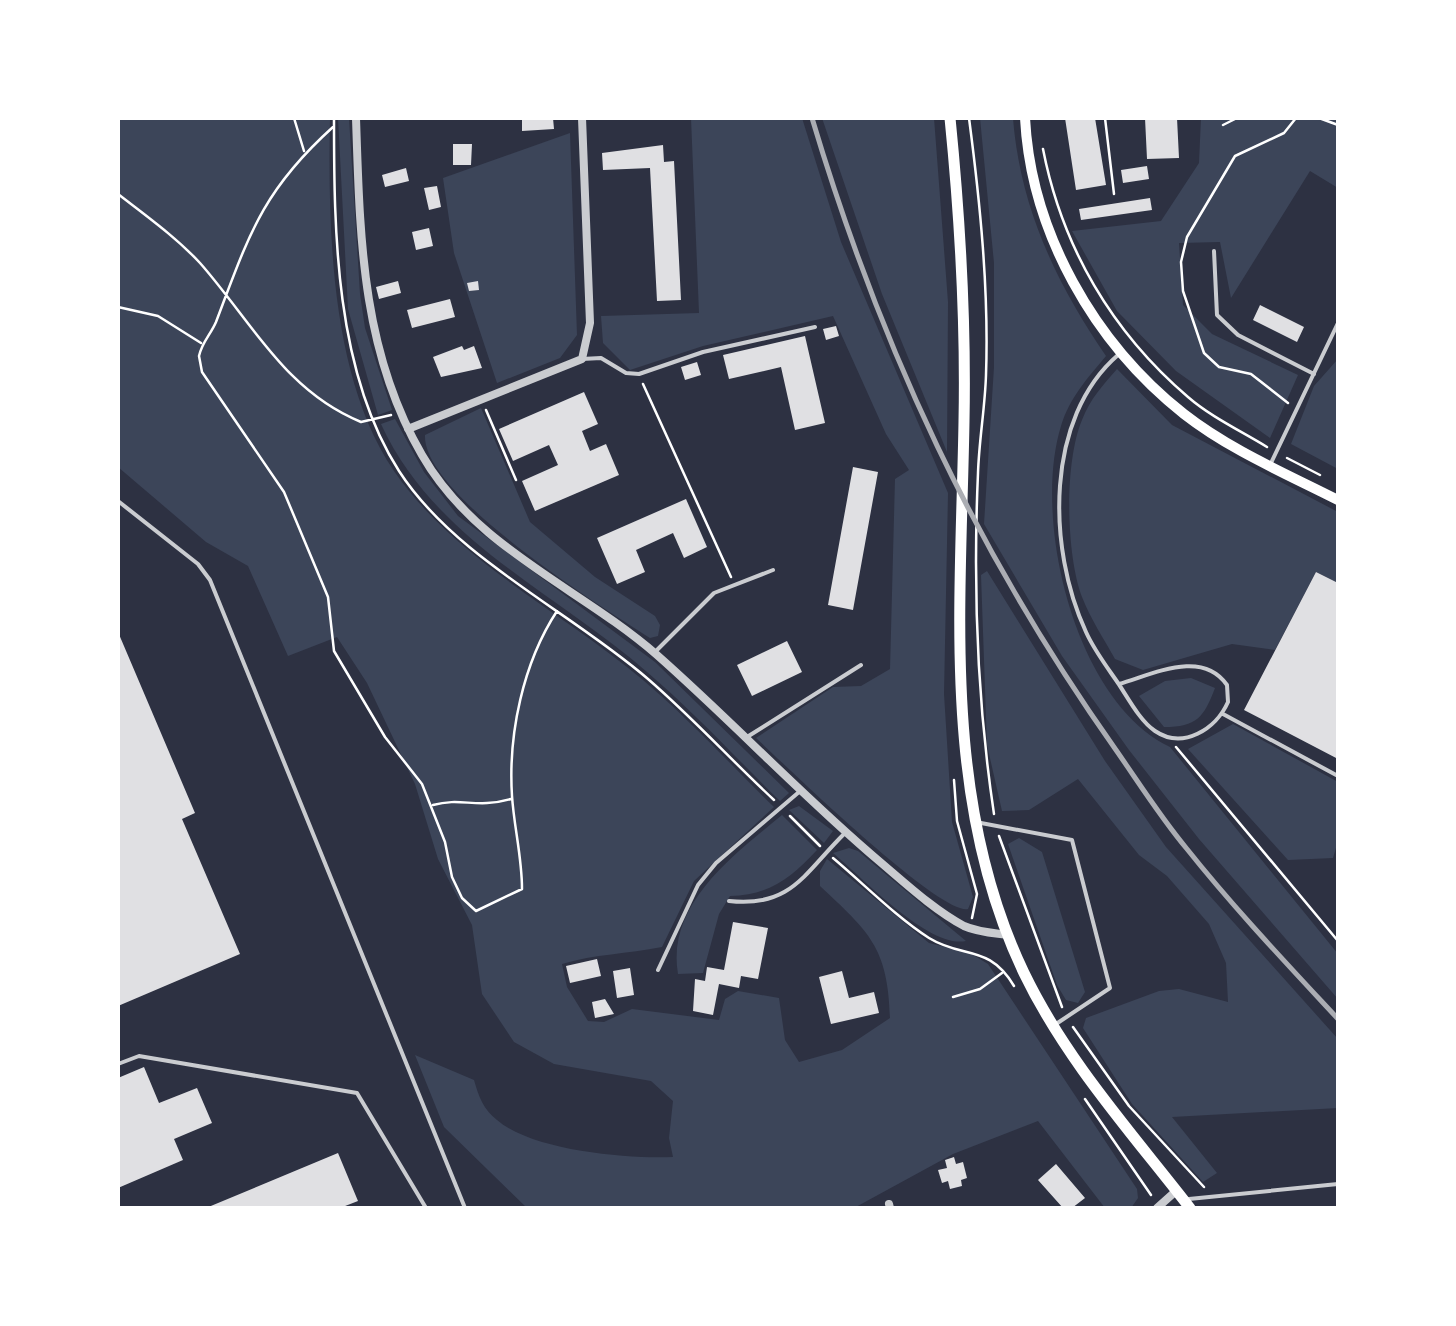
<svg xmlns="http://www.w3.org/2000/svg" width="1456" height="1326" font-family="Helvetica,sans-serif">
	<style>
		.green { fill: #3c4559 }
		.building { fill: #e0e0e3 }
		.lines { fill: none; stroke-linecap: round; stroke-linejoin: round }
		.path { stroke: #fff; stroke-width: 2.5 }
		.service { stroke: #caccd0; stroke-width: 4 }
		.minor { stroke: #caccd0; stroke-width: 8 }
		.secondary { stroke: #fff; stroke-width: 10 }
		.primary { stroke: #fff; stroke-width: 11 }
		.rail { stroke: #abadb3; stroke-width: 5 }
	</style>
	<rect width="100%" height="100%" fill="#2d3142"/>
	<path class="green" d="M118,118H330C328,228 330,377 394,471C455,560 563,612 643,680C689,719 731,765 774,807L694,881L662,947C627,954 595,954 562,964L567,987L588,1021L604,1022L632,1009L719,1020L725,999L738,991L779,998L785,1040L799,1062L842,1050L890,1018C888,947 869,932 820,886V871L827,859L929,943L970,953L988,964L1137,1189L1138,1198L1131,1208H1105L1038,1121L953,1154L854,1208H527L444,1127L415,1055L474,1080C479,1097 483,1109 497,1120C533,1151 628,1159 673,1157L669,1138L673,1101L651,1081L554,1064L514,1042L482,994L472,925L438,859L415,784L367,683L337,637L288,656L248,566L206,542L118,467Z
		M338,118H349L360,294L365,328L392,410L378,415L348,309Z
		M691,118H802L841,242L948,493L944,694L952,822L973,897L968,909C939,915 785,765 756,738L833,687L861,686L890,669L895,479L909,470L886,434L833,316L703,346L630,370L603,343L601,316L699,313Z
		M822,118H934L948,302L947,452L882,294Z
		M980,118H1013C1020,207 1056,283 1106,356C1087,379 1070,397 1061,426C1032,520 1075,702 1170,747L1338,954V999L1199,839L1129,750L1062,656L984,524L994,367V263Z
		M1201,118H1338V188L1310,171L1231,298L1220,242L1179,243L1183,305L1212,334L1298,375L1270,438L1176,371L1117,311L1072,231L1161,221L1199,163Z
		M570,133L577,335L560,358L497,383L454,253L443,178Z
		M1338,359V469L1291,444L1314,386Z
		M1117,369L1172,425L1338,512L1336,582L1316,572L1275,650L1232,644L1143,670L1115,659C1104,639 1090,618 1082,597C1066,554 1064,463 1082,420C1090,399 1103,385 1117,369Z
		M481,408L530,522L595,577L655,616L660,625L658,636L650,638C602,607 422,495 425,435Z
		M395,419L424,472L458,516L655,662L789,793L780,801C736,758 694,712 647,672C555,592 434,540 381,424Z
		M987,571L1105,761L1166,847L1338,1039V1108L1172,1117L1217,1173L1203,1182L1132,1104L1083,1028L1086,1018L1159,991L1179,989L1228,1002L1226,963L1209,924L1167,876L1139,855L1078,779L1029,810L1002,811L987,745L981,575Z
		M1191,678L1215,688C1204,717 1197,727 1164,727L1139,696L1165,681Z
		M1233,724L1338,782V841L1333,858L1288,860L1188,749Z
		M799,806L833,831L824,843L789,810Z
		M782,815L817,850C791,878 770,895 730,896L719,914L703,973L678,974C666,904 734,855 782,815Z
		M1019,838L1042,852L1085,992L1078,1003L1066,1000L1057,985L1008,844Z
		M849,848L858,851L966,941C929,949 863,878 833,853Z"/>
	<path class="building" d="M522,118H553L554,129L522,131Z
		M1065,118H1095L1106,185L1076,190Z
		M1145,118H1177L1179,158L1147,159Z
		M453,144H472L471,165H453Z
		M663,145L664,162L674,161L681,300L657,301L650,168L603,170L602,153Z
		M1147,166L1149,179L1123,183L1121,170Z
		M406,168L409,181L385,187L382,175Z
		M437,186L441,207L429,210L424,188Z
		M1150,198L1152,210L1081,220L1079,209Z
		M429,228L433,246L416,250L412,232Z
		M398,281L401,293L379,299L376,287Z
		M478,281L479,290L469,291L467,283Z
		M450,299L455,317L412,328L407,310Z
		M1260,305L1304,327L1297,342L1253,320Z
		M836,326L839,336L826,340L823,329Z
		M805,336L825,423L795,430L781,367L729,379L723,355Z
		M462,346L464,350L474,346L482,368L441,377L433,357Z
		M697,362L701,375L685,380L681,367Z
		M584,392L598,424L582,431L590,451L606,444L619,475L535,511L522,481L558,465L549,445L513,461L499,429Z
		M853,467L878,472L853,610L828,605Z
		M686,499L707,547L684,558L673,533L636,550L645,572L617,584L597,538Z
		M1316,572L1338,583V759L1244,710Z
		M118,632L195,813L182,819L240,954L118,1006Z
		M787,641L802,672L752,696L737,665Z
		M733,922L768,928L758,979L741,976L739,988L719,984L713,1015L693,1011L695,979L705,981L707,967L724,970Z
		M597,959L601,976L570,983L566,966Z
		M630,968L634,995L617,998L613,971Z
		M842,971L849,998L874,992L879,1013L831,1024L819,977Z
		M605,999L614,1014L595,1018L592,1002Z
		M144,1067L159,1103L197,1088L212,1123L174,1139L183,1160L118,1188V1078Z
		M338,1153L358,1201L340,1208H206Z
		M954,1157L956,1164L963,1162L967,1178L961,1180L962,1186L950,1189L948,1181L942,1183L938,1170L947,1168L945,1160Z
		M1056,1164L1085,1198L1072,1208H1063L1038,1180Z"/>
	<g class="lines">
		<path class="path" d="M294,118L304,151
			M334,118C334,232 335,371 399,471C455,558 571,612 648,679C692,717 731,760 774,800
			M969,118C980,202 989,290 986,375C985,408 979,440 978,473C973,587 977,701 994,814
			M1105,118L1114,194
			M1319,118L1338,125
			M1223,125L1237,118
			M333,127C262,191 249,235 216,322C211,334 202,342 199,356L202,372L284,492L328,597L334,651L385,737L422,784L445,842L452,877L462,898L476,911L522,889C522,857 514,827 512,796C508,734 523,663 557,611
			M1043,149C1062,247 1112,332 1188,397C1211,417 1241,431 1267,447
			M118,194C145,215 176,237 200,263C252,322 285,391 361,422L391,415
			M118,307L158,316L201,343
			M643,384L731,577
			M1288,403L1251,374L1219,367L1204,353L1183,291L1181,262L1187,237L1235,156L1284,133L1296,118
			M486,410L516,480
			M1287,458L1320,475
			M1176,747L1338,941
			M954,780L957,821L977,894L972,918
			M433,805C462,797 476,809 511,799
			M790,816L820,846
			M999,836L1062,1007
			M833,858C864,884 895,916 929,938C963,959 989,944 1014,986
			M953,997L980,989L1002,973
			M1073,1027L1129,1106L1204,1187
			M1085,1099L1151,1195"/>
		<path class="service" d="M1214,251L1217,315L1238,335L1314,374
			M1118,355C1045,418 1047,548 1086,632C1094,650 1107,667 1118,683C1128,698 1140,721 1155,731C1183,750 1216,729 1228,702L1227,685C1202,649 1154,674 1119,684
			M582,359L601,358L626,373L639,374L703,352L815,327
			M1271,463L1338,323
			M118,501L198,564L210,580L465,1208
			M654,653L714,593L773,570
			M1223,714L1338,776
			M747,737L861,665
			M981,823L1072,840L1110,988L1056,1024
			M729,901C792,908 805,872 845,833
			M658,970L698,885L716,863L799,792
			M118,1064L139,1056L357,1093L426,1208
			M1189,1199L1338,1184"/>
		<path class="minor" d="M356,118C360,235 361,350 422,455C476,549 579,587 657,655C733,722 802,796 879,861C905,883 934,910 964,926C977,932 993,933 1008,935
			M408,429L582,359L590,323L582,118
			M889,1204L890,1208
			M1157,1208L1176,1191"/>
		<path class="secondary" d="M1025,118C1031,232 1094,343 1184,414C1230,450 1287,474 1338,500"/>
		<path class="primary" d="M950,118C960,218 966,319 964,421C961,606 941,800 1024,973C1066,1060 1131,1132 1190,1208"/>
		<path class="rail" d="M812,118C881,349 976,552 1116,750C1139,783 1161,818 1187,849C1234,908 1287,964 1338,1019"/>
	</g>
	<rect width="1456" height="1326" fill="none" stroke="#ffffff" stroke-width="240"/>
</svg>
